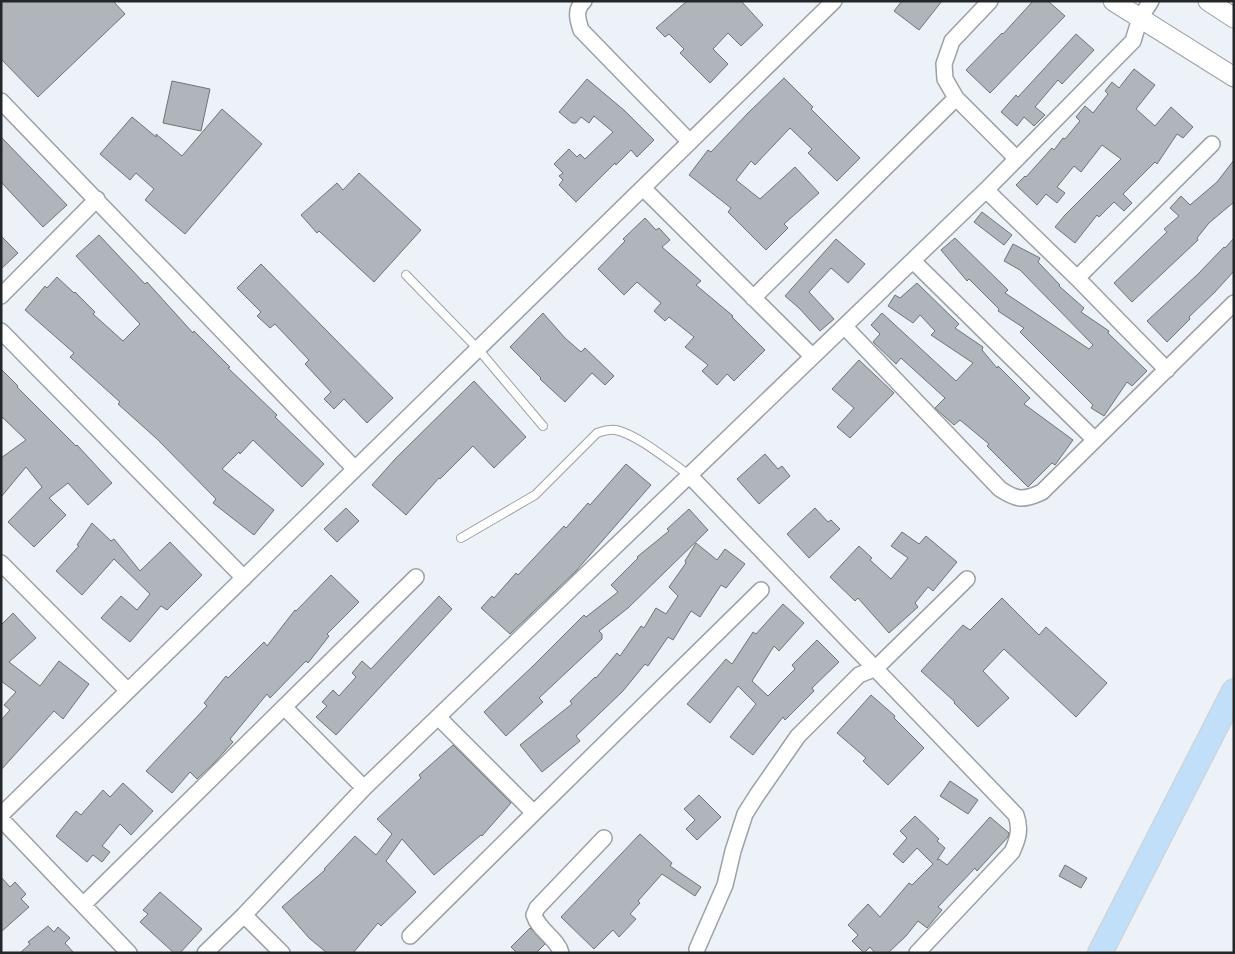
<svg xmlns="http://www.w3.org/2000/svg" width="1235" height="954" font-family="'DM Sans',sans-serif">
	<style>
		.building { fill: #afb5ba; stroke: #6f7479 }
		.lines { fill: none; stroke-linecap: round; stroke-linejoin: round }
		.service-casing { stroke: #9ba1a6; stroke-width: 10 }
		.minor-casing { stroke: #9ba1a6; stroke-width: 18 }
		.tertiary-casing { stroke: #9ba1a6; stroke-width: 21 }
		.primary-casing { stroke: #cfcfd0; stroke-width: 26 }
		.service { stroke: #fff; stroke-width: 8 }
		.minor { stroke: #fff; stroke-width: 15 }
		.tertiary { stroke: #fff; stroke-width: 19 }
		.primary { stroke: #c1dff8; stroke-width: 24 }
	</style>
	<rect width="100%" height="100%" fill="#ecf2f7"/>
	<path class="building" d="M1,1H113L125,14L38,97L1,59Z
		M687,1H741L763,25L741,46L728,33L713,49L728,64L710,83L680,53L684,49L669,34L665,37L656,28Z
		M902,1H942L919,30L894,11Z
		M1033,1H1048L1065,16L990,93L966,70L1002,33L1003,34Z
		M1076,34L1094,50L1062,84L1058,80L1035,107L1045,115L1034,126L1024,117L1017,126L1001,112L1016,95L1018,97Z
		M1134,69L1155,85L1136,109L1155,126L1171,107L1193,127L1183,138L1177,134L1157,164L1155,162L1123,194L1132,203L1124,211L1114,202L1099,217L1097,215L1075,243L1055,227L1065,215L1121,159L1102,145L1081,172L1074,166L1057,187L1065,193L1057,203L1046,194L1037,205L1016,185L1025,176L1026,177L1052,148L1054,150L1063,138L1065,139L1080,121L1076,117L1085,106L1093,113L1108,94L1105,91L1112,82L1119,88Z
		M784,78L813,107L811,109L860,158L837,181L808,153L812,149L790,128L755,165L751,161L736,180L760,199L795,167L819,193L784,224L788,228L766,250L728,212L731,208L689,175L708,150L711,152L747,114Z
		M587,79L625,111L654,140L637,157L631,150L616,165L615,163L576,202L559,185L563,180L559,176L563,173L554,164L569,149L577,157L580,154L585,159L613,132L594,116L589,123L581,117L576,123H572L559,112Z
		M172,81L210,89L201,131L163,123Z
		M222,109L262,144L185,234L145,200L154,189L136,173L130,180L100,154L132,117L156,137V134L182,156Z
		M1,137L67,205L43,227L1,182Z
		M1234,160V202L1209,223L1197,238L1198,240L1132,302L1114,283L1167,232L1164,229L1179,216L1170,208L1181,196L1190,205L1217,182Z
		M359,173L421,230L374,282L319,231L317,233L301,215L337,183L343,190Z
		M982,212L1012,235L1004,245L974,222Z
		M645,218L656,230L659,228L670,240L662,247L701,281L696,285L733,316L732,317L765,350L734,381L727,374L717,385L702,371L708,365L685,347L694,337L669,317L665,321L654,311L661,303L637,282L624,295L598,269L625,241L623,239Z
		M99,235L145,284L147,282L193,333L194,331L230,367L228,368L277,415L275,417L324,464L302,487L253,440L240,454L239,452L222,469L274,510L254,535L213,503L216,499L157,439L118,404L120,402L70,357L74,353L25,310L45,286L47,288L57,277L74,293L75,292L95,312L93,314L123,341L140,324L76,256Z
		M1,236L18,253L1,269Z
		M955,238L1008,290L1005,293L1089,349L1093,345L1020,270L1004,261L1013,244L1040,258L1038,262L1060,285L1059,286L1084,308L1081,312L1109,331L1108,333L1147,371L1132,386L1127,382L1104,416L1091,408L1093,405L1020,332L1024,328L998,311L999,309L969,279L967,281L941,250Z
		M1234,238V271L1215,292L1189,317L1190,319L1167,342L1147,321L1198,274L1224,247L1225,248Z
		M836,239L865,264L848,283L831,268L809,292L834,319L820,331L799,308L785,296Z
		M261,264L393,398L367,423L344,399L334,409L324,399L331,392L305,364L309,360L275,324L270,328L257,316L261,312L237,288Z
		M917,283L959,324L955,328L983,347L982,350L997,368L998,366L1030,398L1024,404L1073,440L1055,465L1052,463L1028,487L987,446L989,444L960,420L954,425L935,408L945,398L901,358L896,364L873,342L880,334L871,325L882,313L956,381L973,363L931,335L935,331L920,315L913,323L888,306L895,295L900,298Z
		M543,313L565,338L581,352L585,348L614,376L605,385L592,373L565,402L540,379L541,378L510,347Z
		M859,360L894,393L850,438L837,427L854,408L832,389Z
		M1,369L18,386L17,387L76,446L77,445L112,483L88,505L68,483L49,498L66,515L34,547L8,522L42,487L26,467L1,497V458L26,440L1,416Z
		M474,381L526,437L494,468L473,446L440,479L439,478L406,515L372,485L396,458Z
		M765,454L778,469L782,466L790,476L759,504L737,479Z
		M626,464L651,485L576,571L510,634L481,608L492,596L494,598L516,573L518,575L564,526L566,528L588,503L590,505Z
		M346,508L359,521L337,542L324,529Z
		M815,508L828,522L831,520L840,529L809,558L787,534Z
		M689,509L708,530L628,608L599,631L602,634V639L539,698L543,702L506,736L484,712L533,666L584,615L586,617L618,592L611,585L638,558L637,557L669,531L667,529Z
		M92,523L111,541L114,539L140,571L170,542L202,575L167,610L161,606L130,642L101,618L121,596L137,610L150,594L114,559L82,595L56,571L79,546L77,545Z
		M902,532L919,544L926,536L957,562L933,591L928,587L915,603L918,607L889,633L858,598L855,601L830,577L859,546L872,558L870,560L891,579L908,558L891,546Z
		M696,543L717,560L725,549L745,564L726,588L721,585L700,617L691,611L673,640L668,637L648,666L645,664L623,691L576,736L580,741L542,772L520,745L572,704L570,701L595,677L596,678L617,653L620,656L641,626L644,628L656,608L666,614L678,596L669,587L686,563L685,561Z
		M331,575L359,602L327,634L329,636L308,663L306,661L270,698L267,694L230,739L233,742L214,763L197,779L190,772L172,793L146,771L207,706L204,703L226,676L228,678L264,642L267,646L295,610L296,611Z
		M439,596L452,609L336,735L316,717L327,706L322,702L333,690L339,696L356,677L352,673L362,661L371,669Z
		M1002,598L1039,635L1046,627L1107,683L1076,717L1004,649L983,671L1009,698L978,727L954,703L955,702L921,671L963,625L970,630Z
		M783,604L804,623L779,651L774,646L752,681L768,696L795,669L792,665L817,640L839,662L812,688L814,691L785,720L783,717L753,755L730,737L756,704L738,686L710,723L687,704L726,659L732,664L753,632L756,634Z
		M13,613L36,638L9,662L40,686L59,661L89,684L63,719L54,711L1,770V720L10,710L4,705L16,692L1,681V625Z
		M871,695L895,716L894,718L924,748L888,785L863,761L866,758L837,733Z
		M453,745L511,803L482,836L481,835L434,875L402,839L386,861L416,892L381,926L378,923L353,953H327L309,938L282,907L325,870L324,869L355,836L376,855L392,834L377,819L421,778L419,775Z
		M950,781L978,800L968,814L940,796Z
		M123,783L153,811L131,835L120,824L102,846L110,852L102,862L93,855L87,862L56,836L76,811L81,815L103,790L110,797Z
		M699,795L721,817L697,840L686,829L695,820L684,809Z
		M915,816L939,839L937,841L945,848L937,860L939,859L947,865L990,817L1009,833L1008,837L977,871L975,868L938,907L942,910L927,928L918,921L906,936L888,953H875L870,947L864,953L852,941L858,935L848,925L868,904L880,917L909,883L912,885L933,864L917,848L903,863L893,854L907,838L900,831Z
		M640,834L672,863L670,866L701,887L695,896L662,874L638,901L640,903L630,914L636,919L619,937L613,930L594,949L561,917Z
		M1065,865L1087,878L1081,888L1059,876Z
		M1,877L10,887L15,882L26,894L21,899L29,907L1,932Z
		M160,892L202,929L180,953H174L140,922L148,914L143,910Z
		M48,926L54,932L58,927L70,938L65,943L74,953H20L30,944L28,942Z
		M530,928L545,944L536,953H517L511,947Z"/>
	<g class="lines">
		<defs>
			<path id="service" d="M406,275L478,349L543,426
				M461,538L535,495L597,433C603,431 609,429 616,430C638,435 669,461 689,475"/>
			<path id="minor" d="M584,1C574,10 578,20 581,30L690,142
				M990,1L952,41L944,64L945,79L956,98L1017,159
				M1,101L355,469
				M643,188L812,356
				M986,190L1077,278L1167,370
				M913,261L1095,440
				M1077,278L1212,144
				M1,296L97,199
				M753,298L956,98
				M845,327L1000,489C1017,500 1023,501 1042,492L1234,303
				M1,331L244,578
				M689,475L1016,815C1021,829 1018,839 1012,852L917,953
				M1,563L128,691
				M284,707L364,788
				M438,717L534,813L761,590
				M1,815L834,1
				M1,819L129,953
				M83,905L416,577
				M244,915L282,953
				M410,936L534,813
				M697,949L725,885L733,851L745,814L757,795L798,736L859,675L876,668L967,579
				M205,953L244,915L364,788L986,190L1133,41L1140,18L1151,1
				M561,953C558,939 539,931 534,915L537,908L604,838"/>
			<path id="tertiary" d="M1113,1L1234,77
				M1208,1L1234,18"/>
			<path id="primary" d="M1100,953L1234,691"/>
		</defs>
		<use href="#service" class="service-casing"/>
		<use href="#minor" class="minor-casing"/>
		<use href="#tertiary" class="tertiary-casing"/>
		<use href="#primary" class="primary-casing"/>
		<use href="#service" class="service"/>
		<use href="#minor" class="minor"/>
		<use href="#tertiary" class="tertiary"/>
		<use href="#primary" class="primary"/>
	</g>
	<rect width="1235" height="954" fill="none" stroke="#242729" stroke-width="5"/>
</svg>
